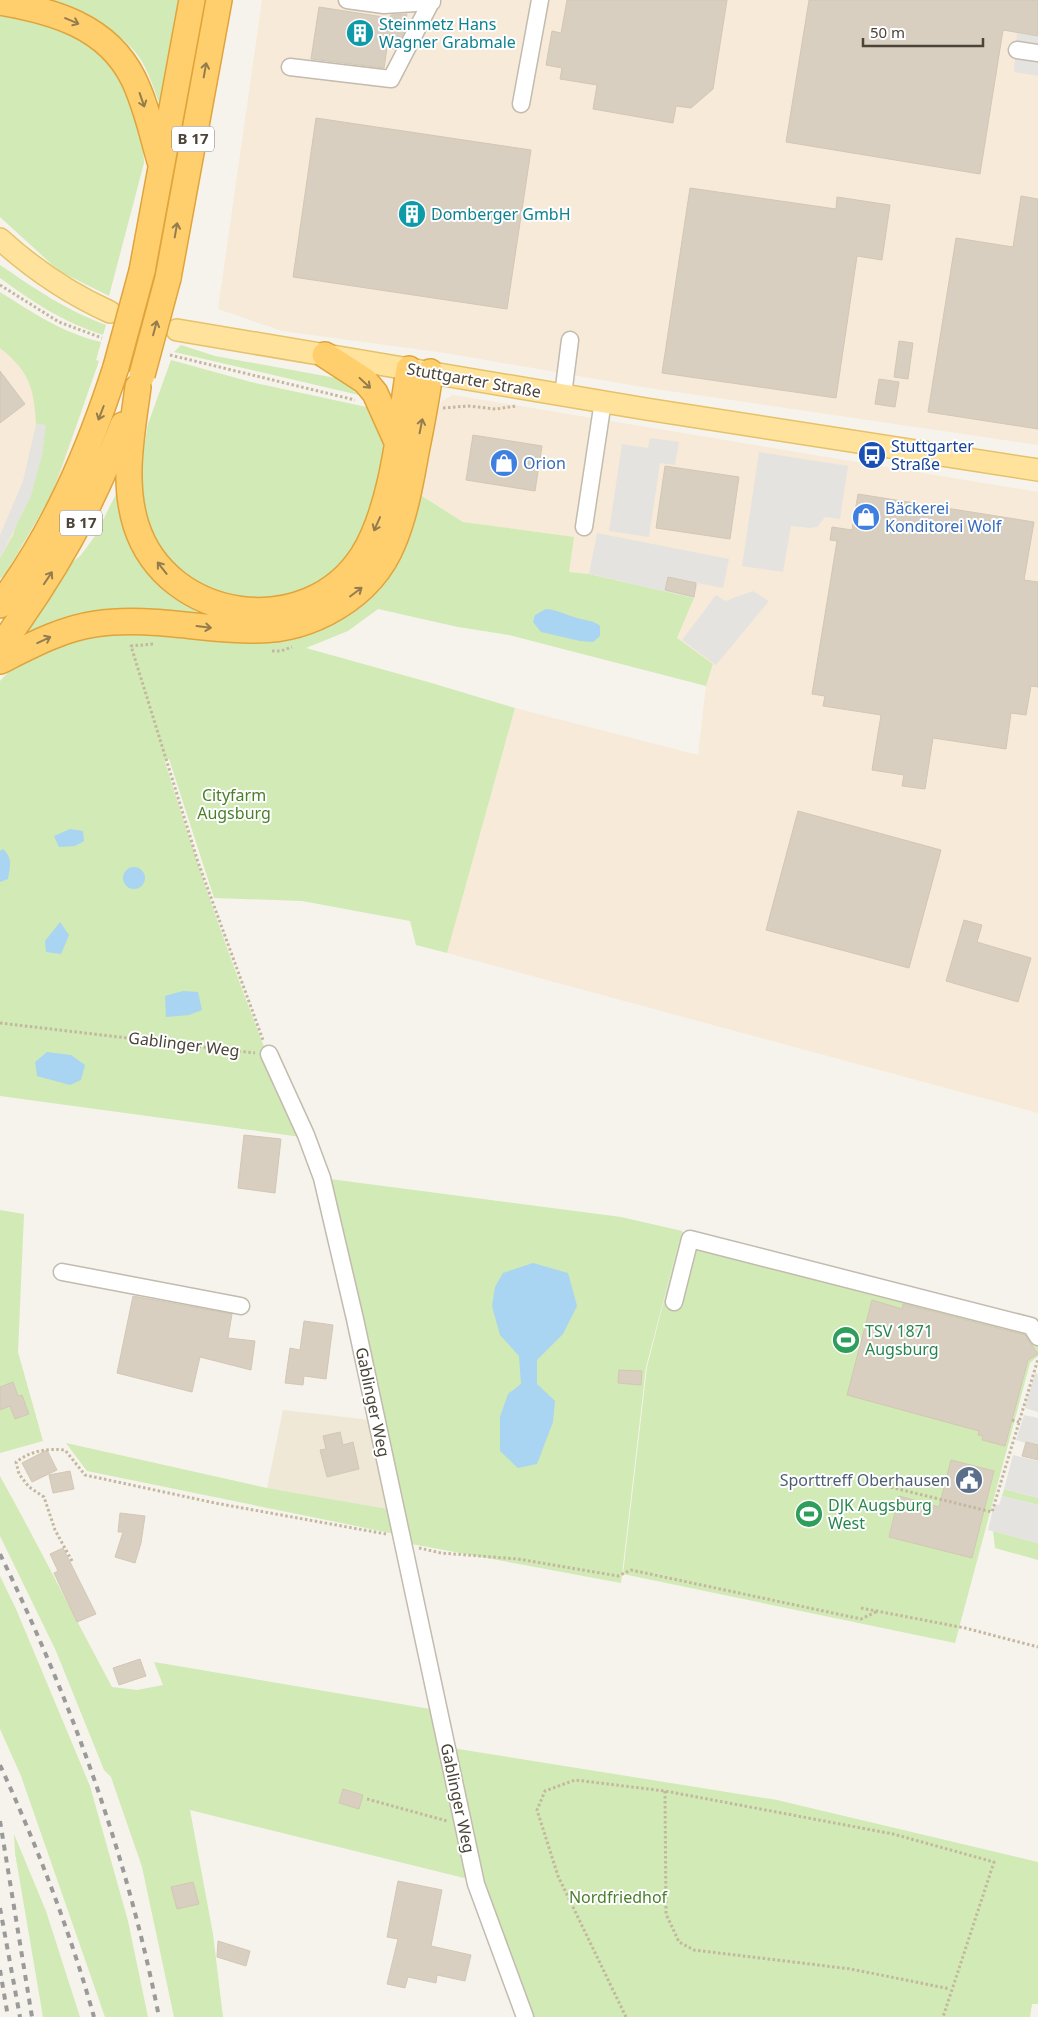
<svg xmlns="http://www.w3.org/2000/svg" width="1038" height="2017" font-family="'Noto Sans',sans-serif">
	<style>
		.commercial { fill: #f7ead8 }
		.education { fill: #efe8d6 }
		.green { fill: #d2eab5 }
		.parking { fill: #e5e3e0 }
		.water { fill: #a9d4f2 }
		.building { fill: #d8cfc1; stroke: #d3c7b4 }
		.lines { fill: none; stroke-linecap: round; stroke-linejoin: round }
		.minor-casing { stroke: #c2bbae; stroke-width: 19 }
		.major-casing { stroke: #e6c16a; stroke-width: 24 }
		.highway-casing { stroke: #e0a43c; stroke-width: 28 }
		.path { stroke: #c4b79f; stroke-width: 3; stroke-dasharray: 2.5 2.5; stroke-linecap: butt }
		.minor { stroke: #fff; stroke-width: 16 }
		.major { stroke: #ffe39c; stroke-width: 21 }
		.highway { stroke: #ffcf6e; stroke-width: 25 }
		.rail { stroke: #9a9a9a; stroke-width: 4; stroke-dasharray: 6 6; stroke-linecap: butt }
		.highway-bridge-casing { stroke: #e0a43c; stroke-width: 28; stroke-linecap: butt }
		.highway-bridge { stroke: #ffcf6e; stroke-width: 25 }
		.oneway { stroke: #937c4e }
		.labels { text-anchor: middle; stroke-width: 4; stroke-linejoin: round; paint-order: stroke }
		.shield { fill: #fff; stroke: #817c74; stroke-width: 1 }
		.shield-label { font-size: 15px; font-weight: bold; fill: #4b4439 }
		.culture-label { font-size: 16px; fill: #0d838f; stroke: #fff; text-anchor: start }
		.street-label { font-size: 16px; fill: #4b4439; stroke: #fff }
		.transit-label { font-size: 16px; fill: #164399; stroke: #fff; text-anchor: start }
		.shop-label { font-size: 16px; fill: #366cbe; stroke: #fff; text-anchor: start }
		.park-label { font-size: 16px; fill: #4a7f2a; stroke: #fff }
		.leisure-label { font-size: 16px; fill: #27864d; stroke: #fff; text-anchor: start }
		.service-label { font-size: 16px; fill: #4e5e75; stroke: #fff; text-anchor: end }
	</style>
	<rect width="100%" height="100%" fill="#f6f3ec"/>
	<path class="commercial" d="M262,0H1038V445L642,387L445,353L282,331L218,309Z
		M0,292L57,328L77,337L101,342L96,360L99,361L60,475L31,531L6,573L0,579Z
		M453,395L1038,492V1113L447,953L515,708L698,755L706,686L713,665L677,638L694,598L589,574L568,572L573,537L463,522L420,494L436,414L442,401Z"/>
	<path class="education" d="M283,1410L371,1420L394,1510L267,1488Z"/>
	<path class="green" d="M33,0H184L161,107C154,91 149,71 139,57C115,23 71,9 33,0Z
		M0,14L59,26L101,54L120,75L142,128L144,163L109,296L59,271L0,217Z
		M0,265C37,290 64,309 106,325L103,335C65,323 32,302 0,278Z
		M0,292C33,313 63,333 101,342L96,360L99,361L52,494L6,573L0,579V558L13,535L45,425L36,424C34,387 29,371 0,348Z
		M181,345L215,356L336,378L351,384L363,396L174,352Z
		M171,360L251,382L376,409L384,432L385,457L362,543L326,583L289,600L230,598L189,578L165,556L147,522L141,495V464L148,424Z
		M121,484L130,530L217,612L360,578L206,618L16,645L68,566L81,555L95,536Z
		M419,494L463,522L574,537L569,572L589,574L694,598L677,638L713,664L706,686L509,635L458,627L378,609L348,631L306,648L428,682L515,708L447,953L416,945L410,921L302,901L214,898L169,759H164C204,887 248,1013 301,1137L0,1096V681L10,670L42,649L100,630L276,638Z
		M322,1178L621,1217L682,1231V1232L1038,1324V1356L1030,1363L955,1643L623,1574L647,1367L681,1234L646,1367L621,1583L406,1543Z
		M0,1210L24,1214L18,1352L43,1441L0,1453Z
		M66,1443L267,1488L394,1510L400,1535L87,1471Z
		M0,1476C39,1546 74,1617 112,1687L137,1690L163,1685L154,1662L436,1710L472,1880L190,1810L213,1934L223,2017H174L142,1867L111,1777L104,1770L56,1651L0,1536Z
		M1004,1489L1038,1498V1505L1002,1496Z
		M993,1531L1038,1543V1560L995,1548Z
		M0,1576L16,1609L90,1786L128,1921L148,2017H105L21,1776L0,1729Z
		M452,1748L777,1800L1038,1862V2004H1032L1030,2017H534L482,1884Z
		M14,1834L46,1911L80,2017H43L15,1853Z"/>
	<path class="parking" d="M1017,33L1038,36V76L1014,72Z
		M36,424L46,425L42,455L31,496L0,558V535L23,481Z
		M650,438L679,442L675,465L660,463L649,537L609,531L622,444L648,448Z
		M759,452L848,466L840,519L825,517L817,527L810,528L791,526L783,572L742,566Z
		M597,533L729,559L723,588L698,583L694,598L589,574Z
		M753,591L769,601L716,665L682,640L716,595L725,601Z
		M1035,1373L1038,1374V1412L1025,1408Z
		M1024,1415L1038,1418V1457L1022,1456L1026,1443L1016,1440Z
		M1013,1455L1038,1461V1498L1004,1489Z
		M1002,1496L1038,1505V1543L988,1530L994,1504L999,1505Z"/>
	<path class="water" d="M546,609C558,610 566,615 577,618C587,621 593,620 600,626V636L593,642L580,641L541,632L533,622L535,615Z
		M70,829L83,831L84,841L75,846L59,847L54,836Z
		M3,849C13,858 10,867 8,879L0,882V851Z
		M123 878a11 11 0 1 1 22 0a11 11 0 1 1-22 0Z
		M60,922L69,935L61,954L46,952L45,941Z
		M183,991L198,992L202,1010L189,1015L166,1017L165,996Z
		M47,1052L71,1055L85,1065L81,1080L70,1085L37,1076L35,1062Z
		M533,1263L568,1273L577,1306L563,1334L537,1360V1384L555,1401L553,1422L537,1464L518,1468L500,1451V1417L508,1394L521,1384L519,1356L500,1335L492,1306L495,1287L503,1273Z"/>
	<path class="building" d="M567,0H727L713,89L691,108L676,106L673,123L593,109L597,85L560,79L562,68L546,65L552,31L561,33Z
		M809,0H1038V36L1003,30L980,174L786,142Z
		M319,7L390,18L391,15L407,14L404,32L395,49L387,48L384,68L311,59Z
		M316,118L531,150L507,309L293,277Z
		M690,188L836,209L837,197L890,205L882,260L857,256L836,398L662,373Z
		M1021,196L1038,199V429L928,412L956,238L1013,247Z
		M899,341L913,343L908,379L894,377Z
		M0,371L25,404L0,423Z
		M879,379L899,382L895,407L875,404Z
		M473,435L542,446L535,491L466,480Z
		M665,466L739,477L730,539L656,528Z
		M858,494L1034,522L1024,580L1038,582V687L1031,686L1026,715L1011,713L1006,749L933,738L925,789L902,786L904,775L872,770L881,715L823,706L825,696L812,694L837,541L830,540L832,527L852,530Z
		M668,577L696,583L694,597L665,590Z
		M798,811L941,850L909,968L766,930Z
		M964,920L982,925L977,942L1031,958L1018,1002L946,981Z
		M244,1135L281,1139L275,1193L238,1188Z
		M133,1296L232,1314L228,1338L255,1341L251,1370L200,1357L192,1392L117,1373Z
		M872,1300L902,1309L903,1304L1025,1335L1038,1354L1028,1360L1005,1446L982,1440L983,1436L978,1435L979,1431L847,1395Z
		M304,1321L333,1325L326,1379L304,1376L303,1385L285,1383L290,1348L300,1350Z
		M619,1370L642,1371L641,1385L618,1383Z
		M13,1382L18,1396L22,1395L29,1414L15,1419L10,1406L0,1410V1387Z
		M340,1432L343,1445L353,1442L359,1469L327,1477L320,1450L326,1449L323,1436Z
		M1026,1442L1038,1445V1460L1022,1456Z
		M47,1450L57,1470L32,1482L22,1463Z
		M951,1460L994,1471L972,1558L889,1537L899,1496L939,1507Z
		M70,1471L74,1489L53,1493L49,1475Z
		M120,1513L145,1516L141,1543L135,1563L115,1557L123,1532H118Z
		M63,1548L96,1614L77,1622L54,1573L58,1571L50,1554Z
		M140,1659L146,1676L119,1685L113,1668Z
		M343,1789L363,1795L359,1809L339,1803Z
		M398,1881L442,1890L431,1946L471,1955L465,1981L437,1975L436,1983L408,1977L405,1988L387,1984L398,1939L387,1937Z
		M193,1882L199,1904L177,1909L171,1887Z
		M218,1941L250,1951L246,1966L217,1957Z"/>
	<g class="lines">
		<defs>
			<path id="minor" d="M347,0L384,5L432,2
				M1017,50L1038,53
				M290,67L391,79L432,0
				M521,104L540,0
				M563,395L570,340
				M584,527L603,401
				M269,1054L306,1135L322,1178L355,1319L476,1884L525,2017
				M62,1272L241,1306
				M674,1302L690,1239L1031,1326L1038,1337"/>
			<path id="major" d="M0,239C34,270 68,293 110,312
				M177,330L646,409L1038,470"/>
			<path id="highway" d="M0,2C53,11 107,26 133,78C146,104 152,134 160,161
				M142,271L192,0
				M168,278L219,0
				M325,355L365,381L375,393L397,442
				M138,387C132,433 122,480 136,525C167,623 308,642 363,555C393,507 400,425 409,369
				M0,605C54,533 89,451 116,367
				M0,647C54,574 90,510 123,425
				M0,661C30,646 61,629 95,624C149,616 200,630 254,630C311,631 371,597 393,543C406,512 411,479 417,447C422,422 427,397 430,372"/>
		</defs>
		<use href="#minor" class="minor-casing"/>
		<use href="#major" class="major-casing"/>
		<use href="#highway" class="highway-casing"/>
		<path class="path" d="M0,285L59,322L102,338
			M170,355L355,400
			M443,408L468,406L496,409L516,406
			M153,644L131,646L198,862L263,1040
			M272,651H281L292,647
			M0,1023L255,1053
			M1012,1420L1019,1422
			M886,1486L992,1512L1038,1359
			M419,1548L441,1553L518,1559L618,1576L631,1570L861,1619L878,1611
			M72,1561L55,1530L44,1497L29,1487L19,1474L16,1462C31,1451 46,1448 65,1450L85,1475L215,1503L386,1534
			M861,1608L965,1628L1038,1647
			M665,1791L666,1914L679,1942L694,1950L851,1969L950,1989
			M367,1799L447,1821
			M626,2017L558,1876L537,1810L545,1791L575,1780L665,1791L893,1834L994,1862L943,2017"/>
		<use href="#minor" class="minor"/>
		<use href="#major" class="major"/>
		<use href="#highway" class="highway"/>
		<path class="rail" d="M0,1554C72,1702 127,1855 159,2017
			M0,1765C37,1846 70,1931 94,2017
			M0,1821L32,2017
			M0,1908L20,2017
			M0,1970L8,2017"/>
		<defs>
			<path id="highway-bridge" d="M116,367L142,271
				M142,375L168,278"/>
		</defs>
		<use href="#highway-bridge" class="highway-bridge-casing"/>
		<use href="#highway-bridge" class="highway-bridge"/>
	</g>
	<defs><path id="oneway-shaft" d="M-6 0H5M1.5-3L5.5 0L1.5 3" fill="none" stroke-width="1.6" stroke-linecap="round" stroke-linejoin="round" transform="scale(1.25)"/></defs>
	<g class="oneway">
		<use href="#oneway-shaft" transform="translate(72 21) rotate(23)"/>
		<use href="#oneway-shaft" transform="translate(205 70) rotate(-80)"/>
		<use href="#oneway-shaft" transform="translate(142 100) rotate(71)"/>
		<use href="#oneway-shaft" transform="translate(176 230) rotate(-80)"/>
		<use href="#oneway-shaft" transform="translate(155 328) rotate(-75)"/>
		<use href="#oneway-shaft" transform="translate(365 383) rotate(43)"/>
		<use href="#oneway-shaft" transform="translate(101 413) rotate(111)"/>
		<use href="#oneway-shaft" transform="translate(421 426) rotate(-79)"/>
		<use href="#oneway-shaft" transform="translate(377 524) rotate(114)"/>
		<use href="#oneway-shaft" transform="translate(162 568) rotate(-128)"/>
		<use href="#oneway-shaft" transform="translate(48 578) rotate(-56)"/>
		<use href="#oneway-shaft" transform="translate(356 592) rotate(-37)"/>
		<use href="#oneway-shaft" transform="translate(204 627) rotate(7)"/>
		<use href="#oneway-shaft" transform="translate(44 640) rotate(-25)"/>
	</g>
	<defs>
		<symbol id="building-disc" viewBox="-11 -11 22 22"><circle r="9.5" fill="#0f9aa8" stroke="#fff"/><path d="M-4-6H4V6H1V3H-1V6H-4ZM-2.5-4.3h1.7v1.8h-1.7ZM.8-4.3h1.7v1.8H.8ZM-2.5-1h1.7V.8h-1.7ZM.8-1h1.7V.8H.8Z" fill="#fff"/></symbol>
		<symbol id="bus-disc" viewBox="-11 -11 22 22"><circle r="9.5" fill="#1a4fb4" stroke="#fff"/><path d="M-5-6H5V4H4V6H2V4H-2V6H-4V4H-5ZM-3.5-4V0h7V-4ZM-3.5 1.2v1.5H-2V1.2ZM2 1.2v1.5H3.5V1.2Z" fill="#fff"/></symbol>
		<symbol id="shop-disc" viewBox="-11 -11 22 22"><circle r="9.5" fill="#3f7fe0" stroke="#fff"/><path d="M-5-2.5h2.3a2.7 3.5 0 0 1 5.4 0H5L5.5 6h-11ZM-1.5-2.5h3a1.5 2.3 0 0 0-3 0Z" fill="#fff"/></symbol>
		<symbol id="stadium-disc" viewBox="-11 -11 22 22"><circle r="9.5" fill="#2e9e5b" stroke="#fff"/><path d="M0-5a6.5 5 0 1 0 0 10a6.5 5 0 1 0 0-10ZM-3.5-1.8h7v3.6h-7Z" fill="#fff"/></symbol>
		<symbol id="civic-disc" viewBox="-11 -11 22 22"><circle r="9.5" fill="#5c6f8a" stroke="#fff"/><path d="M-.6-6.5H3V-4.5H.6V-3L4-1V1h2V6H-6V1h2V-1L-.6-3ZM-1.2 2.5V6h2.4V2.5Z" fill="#fff"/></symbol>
	</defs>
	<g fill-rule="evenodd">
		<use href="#building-disc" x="344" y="17" width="32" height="32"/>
		<use href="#building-disc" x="396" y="198" width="32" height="32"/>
		<use href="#bus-disc" x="856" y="439" width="32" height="32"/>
		<use href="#shop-disc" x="488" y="447" width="32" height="32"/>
		<use href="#shop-disc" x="850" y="501" width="32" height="32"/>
		<use href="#stadium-disc" x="830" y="1324" width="32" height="32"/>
		<use href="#civic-disc" x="953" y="1464" width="32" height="32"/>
		<use href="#stadium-disc" x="793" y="1498" width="32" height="32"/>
	</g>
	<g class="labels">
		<g class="shield">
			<rect x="172" y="126.5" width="42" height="25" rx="4"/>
			<rect x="60" y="510.5" width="42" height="25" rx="4"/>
		</g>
		<g class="shield-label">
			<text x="193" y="144">B 17</text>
			<text x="81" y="528">B 17</text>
		</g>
		<g class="culture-label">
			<text x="379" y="30">Steinmetz Hans<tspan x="379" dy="18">Wagner Grabmale</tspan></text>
			<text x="431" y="220">Domberger GmbH</text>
		</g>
		<g class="street-label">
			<text transform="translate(474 380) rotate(10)" y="6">Stuttgarter Straße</text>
			<text transform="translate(184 1044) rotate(7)" y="6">Gablinger Weg</text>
			<text transform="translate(373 1402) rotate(78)" y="6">Gablinger Weg</text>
			<text transform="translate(458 1798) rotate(78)" y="6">Gablinger Weg</text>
		</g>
		<g class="transit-label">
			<text x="891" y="452">Stuttgarter<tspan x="891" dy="18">Straße</tspan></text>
		</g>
		<g class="shop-label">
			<text x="523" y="469">Orion</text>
			<text x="885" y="514">Bäckerei<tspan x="885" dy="18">Konditorei Wolf</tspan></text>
		</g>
		<g class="park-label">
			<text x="234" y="801">Cityfarm<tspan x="234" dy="18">Augsburg</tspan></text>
			<text x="618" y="1903">Nordfriedhof</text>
		</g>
		<g class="leisure-label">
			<text x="865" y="1337">TSV 1871<tspan x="865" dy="18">Augsburg</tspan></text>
			<text x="828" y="1511">DJK Augsburg<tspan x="828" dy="18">West</tspan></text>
		</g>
		<g class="service-label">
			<text x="950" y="1486">Sporttreff Oberhausen</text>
		</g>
	</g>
	<path d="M863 38v8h120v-8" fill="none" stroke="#4b4439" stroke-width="2.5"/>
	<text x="870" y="38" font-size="15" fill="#4b4439" stroke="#ffffff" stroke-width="4" paint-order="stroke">50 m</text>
</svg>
